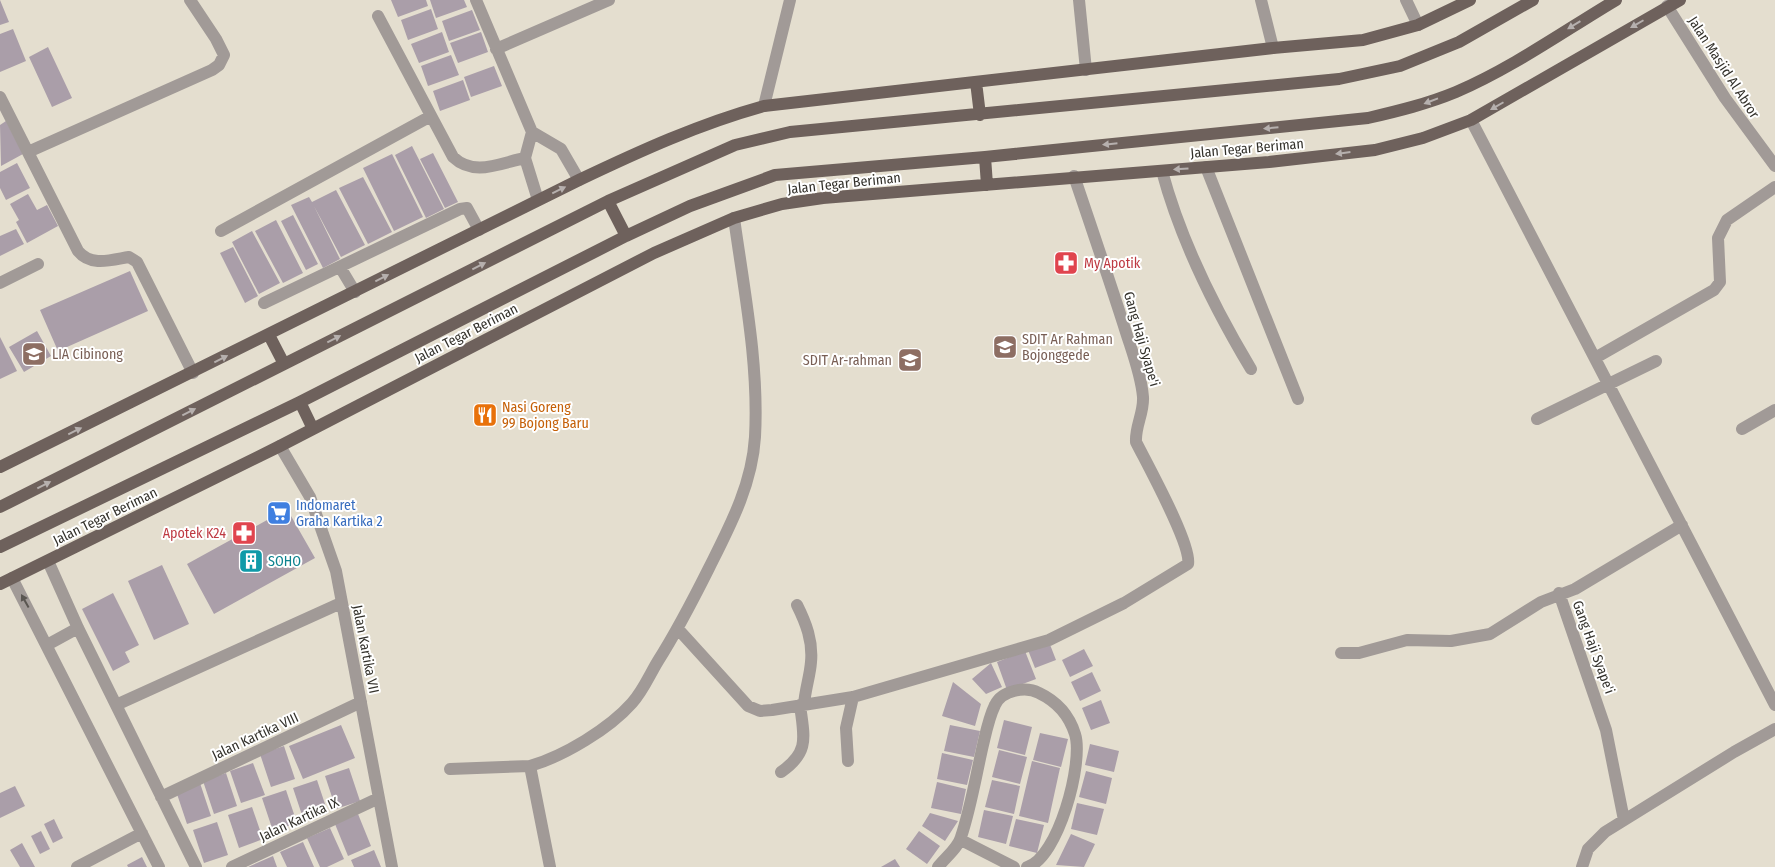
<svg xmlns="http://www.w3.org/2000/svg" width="1775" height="867" font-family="'Fira Sans Condensed',sans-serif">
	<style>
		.building { fill: #aa9ea9 }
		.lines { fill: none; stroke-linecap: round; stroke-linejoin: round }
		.minor { stroke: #a19a97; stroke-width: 12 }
		.major { stroke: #6e615c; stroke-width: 12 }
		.oneway { fill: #b6b0ae }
		.oneway2 { fill: #5a5651 }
		.labels { text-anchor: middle; stroke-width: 4; stroke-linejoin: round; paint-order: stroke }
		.street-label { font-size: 14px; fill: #33312b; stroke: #fff }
		.health-label { font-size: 14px; fill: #be3a42; stroke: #fff; text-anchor: start }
		.education-label { font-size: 14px; fill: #785e54; stroke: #fff; text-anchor: start }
		.food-label { font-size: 14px; fill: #c56008; stroke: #fff; text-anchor: start }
		.shop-label { font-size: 14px; fill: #366cbe; stroke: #fff; text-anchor: start }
		.culture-label { font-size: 14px; fill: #0d838f; stroke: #fff; text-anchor: start }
	</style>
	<rect width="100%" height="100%" fill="#e4decf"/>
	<path class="building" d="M0,0L9,22L0,25Z
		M391,0H426L428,6L398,17Z
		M430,0H464L467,7L436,18Z
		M431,9L438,29L408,40L401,20Z
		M472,10L480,30L449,41L442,21Z
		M13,29L26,61L0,72V34Z
		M442,32L449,52L419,63L411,44Z
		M481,32L488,52L458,63L450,43Z
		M48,47L72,98L52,107L29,57Z
		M451,55L459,75L428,86L421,66Z
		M494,66L502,86L471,97L464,77Z
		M463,80L470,100L440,111L433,91Z
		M6,121L23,154L1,166L0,125Z
		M412,146L444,209L426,218L395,155Z
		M433,153L458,202L445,208L420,159Z
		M392,154L423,217L394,231L363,168Z
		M17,163L30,188L6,200L0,188V172Z
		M363,177L392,232L368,244L339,188Z
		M336,190L365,245L341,257L314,206L340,259L323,268L291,205L309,197L312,202Z
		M28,194L37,210L47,205L58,226L27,243L16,222L19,220L10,204Z
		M293,215L318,264L306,270L281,221Z
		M276,220L303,273L283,283L255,231Z
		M16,229L24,244L0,256V236Z
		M252,231L280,283L259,294L232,242Z
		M233,247L258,296L245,303L220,253Z
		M130,271L148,311L58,351L40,310Z
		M37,331L51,356L24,372L9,347Z
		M0,337L17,371L0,379Z
		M287,509L315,558L214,614L187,564Z
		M162,565L189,624L154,640L128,581Z
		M113,593L139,645L125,652L130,662L113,671L82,609Z
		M1049,642L1056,660L1035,668L1028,650Z
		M1084,649L1093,666L1070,677L1062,660Z
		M1025,651L1036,679L1007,690L997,662Z
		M991,663L1002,687L986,694L972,679Z
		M1092,672L1101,691L1080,701L1071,682Z
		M953,682L981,704L975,726L942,716Z
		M1101,700L1110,723L1091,730L1082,708Z
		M1004,720L1032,727L1025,755L997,748Z
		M341,725L355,758L303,779L289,746Z
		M950,725L980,731L974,757L944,751Z
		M1040,733L1068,739L1061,767L1033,760Z
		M1090,744L1119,751L1114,772L1085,765Z
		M284,746L295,779L271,787L260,754Z
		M999,750L1027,757L1020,784L992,777Z
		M942,753L973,760L967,785L937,779Z
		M1032,761L1060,768L1048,823L1019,816Z
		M253,763L265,795L241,803L230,771Z
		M349,768L360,801L336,809L325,776Z
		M1086,771L1112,778L1106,804L1079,797Z
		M226,773L237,806L214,814L203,781Z
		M317,780L328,813L304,821L293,788Z
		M992,780L1020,786L1014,814L985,807Z
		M937,782L966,789L961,814L931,808Z
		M200,783L211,816L187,824L176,791Z
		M15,786L25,806L0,818V793Z
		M286,790L297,823L273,831L262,798Z
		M1077,803L1104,809L1097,835L1071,829Z
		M252,807L263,839L239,848L228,815Z
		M984,810L1013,816L1006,844L978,837Z
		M930,813L958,821L945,841L922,826Z
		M358,814L371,846L348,856L335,824Z
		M54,819L63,838L53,843L44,824Z
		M1016,819L1044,825L1037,853L1009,846Z
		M217,822L228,855L204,863L193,830Z
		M330,828L344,859L327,867H320L307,838Z
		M41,831L50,849L40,854L31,836Z
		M919,831L940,846L927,864L906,849Z
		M1071,834L1095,844L1084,867L1056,865Z
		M303,842L314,867H287L280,852Z
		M22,843L35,867H20L10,850Z
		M374,850L381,867H354L351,860Z
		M273,856L277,867H248Z
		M142,857L147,867H128L127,865Z
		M895,859L900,867H881Z"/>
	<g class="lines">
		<path class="minor" d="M476,0L532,132L561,149L579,180
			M1079,0L1086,70
			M1261,0L1273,48
			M1406,0L1418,25
			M1667,6L1725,98L1775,166
			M378,16L453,157C474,177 500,163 525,158
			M496,49L609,0
			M0,97L78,251C91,267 111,260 129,257L137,262L193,373
			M764,106L790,0
			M1471,120L1775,705
			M532,132L525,158L538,200
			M28,152L212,70L219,65L224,55L216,39L190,0
			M1206,167L1298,399
			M1162,171C1180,238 1215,309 1251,369
			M221,231L431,116
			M340,267L355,292
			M0,283L38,264
			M264,303L460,209L467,208L479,230
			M1595,358L1714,290L1720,282L1718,238L1727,220L1775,187
			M1537,419L1656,361
			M1742,429L1775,410
			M280,446L310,497L336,571L392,867
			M48,561L78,628L196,867
			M12,578L159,867
			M1559,593L1606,730L1624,820
			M797,605C806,623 813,641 811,662C810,676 805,690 804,705
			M678,629L748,706L760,711L772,710L853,697L1049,640L1124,603L1188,564C1192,545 1147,464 1136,442C1135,426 1144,413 1143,397C1141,373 1131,349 1124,326C1108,276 1091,226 1074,176
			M47,645L78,628
			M1341,653H1359L1407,640L1451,641L1490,634L1541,602L1575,589L1682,525
			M116,705L341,603
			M848,761L846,728L853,697
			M530,766L550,867
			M450,769L530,766C564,756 609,729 632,703C643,691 650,674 658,661C677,631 693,600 709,568C730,526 752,485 755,437C759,364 744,290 734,218
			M781,772C810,752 804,737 800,705
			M161,797L361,702
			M961,840L1014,867
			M77,867L142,833
			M232,867L379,798
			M938,867C945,858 958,848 961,837C971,807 976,775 983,745C986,732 989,717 995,705C1002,690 1026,686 1039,693C1056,701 1069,715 1075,734C1084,762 1058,859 1027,867
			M1582,867L1588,849L1605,832L1734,752L1775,729"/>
		<path class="major" d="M976,82L980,115
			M985,157L987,185
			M608,201L626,236
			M269,335L284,364
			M300,402L313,429
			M0,467L579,180C640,151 699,124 764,106L1273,48L1363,40L1418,25L1470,0
			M0,507L608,201L735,145L790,132L1339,79L1400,66L1459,42L1533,0
			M0,547L300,402L626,236L690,206L775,175L985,157L1368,118C1398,111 1427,104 1456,92C1512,68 1564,31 1616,0
			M0,584L280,446L654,253L734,218L782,204L823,198L1269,162L1375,150L1423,138L1471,120L1680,0"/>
	</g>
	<defs><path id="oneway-solid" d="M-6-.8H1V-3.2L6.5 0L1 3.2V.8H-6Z" transform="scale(1.25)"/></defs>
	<g class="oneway">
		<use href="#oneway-solid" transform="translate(1637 24) rotate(150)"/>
		<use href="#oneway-solid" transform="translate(1574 25) rotate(149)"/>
		<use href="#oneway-solid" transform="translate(1431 101) rotate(159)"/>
		<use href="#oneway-solid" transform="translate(1497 106) rotate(150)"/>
		<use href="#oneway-solid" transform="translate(1271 128) rotate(174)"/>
		<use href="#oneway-solid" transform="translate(1110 144) rotate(174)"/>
		<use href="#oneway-solid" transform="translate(1343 153) rotate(173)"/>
		<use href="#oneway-solid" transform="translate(1181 169) rotate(176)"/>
		<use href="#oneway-solid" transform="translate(559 190) rotate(-26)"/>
		<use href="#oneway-solid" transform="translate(479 266) rotate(-27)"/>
		<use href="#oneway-solid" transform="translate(382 278) rotate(-27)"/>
		<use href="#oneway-solid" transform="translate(334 339) rotate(-27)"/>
		<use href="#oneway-solid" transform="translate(221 359) rotate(-27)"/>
		<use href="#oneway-solid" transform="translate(189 412) rotate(-27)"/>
		<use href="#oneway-solid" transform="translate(75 431) rotate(-26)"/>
		<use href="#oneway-solid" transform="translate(44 485) rotate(-27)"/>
	</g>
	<use class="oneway2" href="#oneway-solid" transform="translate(25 601) rotate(-119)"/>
	<defs>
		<symbol id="pharmacy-square" viewBox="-11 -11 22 22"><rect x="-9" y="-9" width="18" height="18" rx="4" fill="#e0444e" stroke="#fff"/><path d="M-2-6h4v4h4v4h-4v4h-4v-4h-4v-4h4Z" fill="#fff"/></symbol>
		<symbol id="school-square" viewBox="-11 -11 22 22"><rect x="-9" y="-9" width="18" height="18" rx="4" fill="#8d6e63" stroke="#fff"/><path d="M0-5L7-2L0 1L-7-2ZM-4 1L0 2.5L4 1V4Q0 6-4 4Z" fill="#fff"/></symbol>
		<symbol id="restaurant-square" viewBox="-11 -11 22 22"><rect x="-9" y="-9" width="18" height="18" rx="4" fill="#e8710a" stroke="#fff"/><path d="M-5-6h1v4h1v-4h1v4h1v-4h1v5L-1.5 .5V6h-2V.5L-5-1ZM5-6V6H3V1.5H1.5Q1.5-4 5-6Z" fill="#fff"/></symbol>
		<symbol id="supermarket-square" viewBox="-11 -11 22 22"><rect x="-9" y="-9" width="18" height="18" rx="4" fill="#3f7fe0" stroke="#fff"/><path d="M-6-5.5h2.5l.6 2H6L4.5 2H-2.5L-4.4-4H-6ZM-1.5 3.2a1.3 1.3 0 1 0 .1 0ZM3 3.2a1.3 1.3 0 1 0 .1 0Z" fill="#fff"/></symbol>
		<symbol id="building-square" viewBox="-11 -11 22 22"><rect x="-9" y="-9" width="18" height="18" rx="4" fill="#0f9aa8" stroke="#fff"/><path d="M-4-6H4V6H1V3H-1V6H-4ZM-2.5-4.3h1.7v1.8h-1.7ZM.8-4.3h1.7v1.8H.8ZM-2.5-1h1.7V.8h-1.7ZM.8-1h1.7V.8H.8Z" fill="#fff"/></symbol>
	</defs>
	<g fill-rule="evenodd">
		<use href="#pharmacy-square" x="1052" y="249" width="28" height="28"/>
		<use href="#school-square" x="991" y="333" width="28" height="28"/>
		<use href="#school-square" x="20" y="340" width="28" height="28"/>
		<use href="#school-square" x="896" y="346" width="28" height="28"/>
		<use href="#restaurant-square" x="471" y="401" width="28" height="28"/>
		<use href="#supermarket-square" x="265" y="499" width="28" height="28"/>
		<use href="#pharmacy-square" x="230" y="519" width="28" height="28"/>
		<use href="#building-square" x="237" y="547" width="28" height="28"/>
	</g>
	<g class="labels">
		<g class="street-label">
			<text transform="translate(1724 67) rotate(57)" y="5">Jalan Masjid Al Abror</text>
			<text transform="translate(1247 148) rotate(-5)" y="5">Jalan Tegar Beriman</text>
			<text transform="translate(844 183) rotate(-6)" y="5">Jalan Tegar Beriman</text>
			<text transform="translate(466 333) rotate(-27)" y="5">Jalan Tegar Beriman</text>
			<text transform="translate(1142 339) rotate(74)" y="5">Gang Haji Syape'i</text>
			<text transform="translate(105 516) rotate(-26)" y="5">Jalan Tegar Beriman</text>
			<text transform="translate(1594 647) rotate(70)" y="5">Gang Haji Syape'i</text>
			<text transform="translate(366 649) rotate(79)" y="5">Jalan Kartika VII</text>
			<text transform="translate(255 736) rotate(-25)" y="5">Jalan Kartika VIII</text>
			<text transform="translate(299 819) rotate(-25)" y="5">Jalan Kartika IX</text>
		</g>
		<g class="health-label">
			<text x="1084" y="268">My Apotik</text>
			<text x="226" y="538" text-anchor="end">Apotek K24</text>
		</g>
		<g class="education-label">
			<text x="1022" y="344">SDIT Ar Rahman<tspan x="1022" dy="16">Bojonggede</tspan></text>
			<text x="52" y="359">LIA Cibinong</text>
			<text x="892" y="365" text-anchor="end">SDIT Ar-rahman</text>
		</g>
		<g class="food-label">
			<text x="502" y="412">Nasi Goreng<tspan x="502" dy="16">99 Bojong Baru</tspan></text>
		</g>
		<g class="shop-label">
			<text x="296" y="510">Indomaret<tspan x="296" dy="16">Graha Kartika 2</tspan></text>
		</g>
		<g class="culture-label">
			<text x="268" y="566">SOHO</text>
		</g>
	</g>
</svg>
